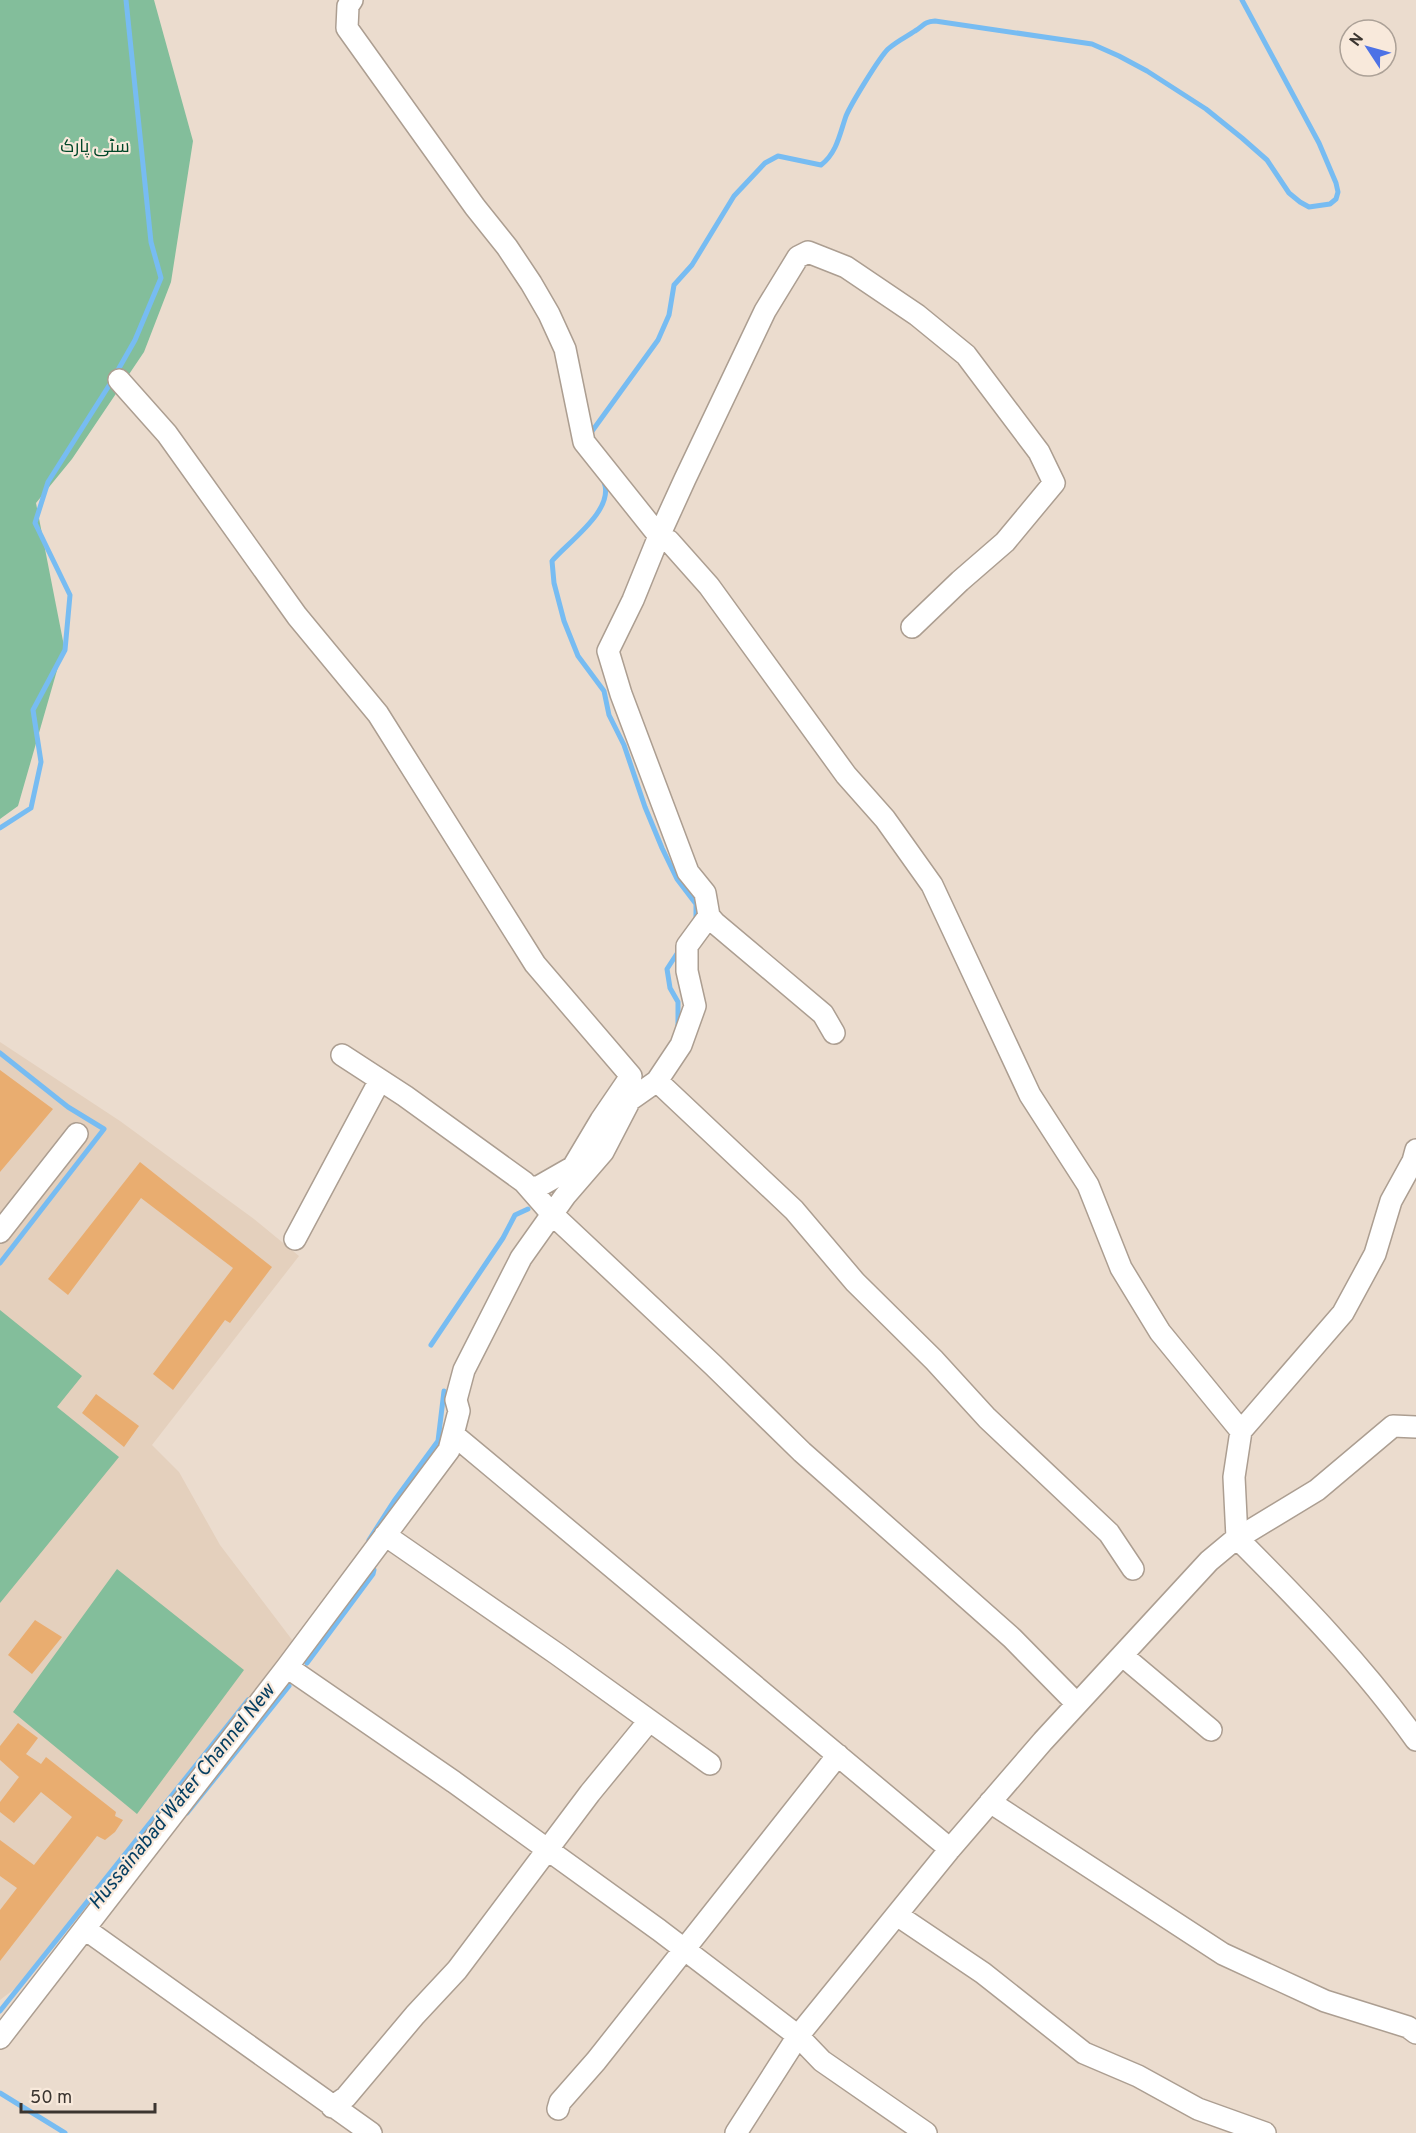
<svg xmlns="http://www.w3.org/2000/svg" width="1416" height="2133" font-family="Overpass,Cairo,sans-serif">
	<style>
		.built { fill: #e4d0bd }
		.green { fill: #83be9b }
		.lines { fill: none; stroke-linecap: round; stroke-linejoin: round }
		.stream { stroke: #77bcf2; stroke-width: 5 }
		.building { fill: #e9ad70 }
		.minor-casing { stroke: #ac9e91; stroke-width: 24 }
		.minor { stroke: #fff; stroke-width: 21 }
		.labels { text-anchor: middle; stroke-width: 4.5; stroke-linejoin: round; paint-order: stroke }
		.park-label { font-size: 18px; fill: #014729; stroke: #f8e9db }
		.water-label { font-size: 20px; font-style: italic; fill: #053e61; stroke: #f8e9db }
	</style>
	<rect width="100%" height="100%" fill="#ebdcce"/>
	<path class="built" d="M0,1042L120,1121L254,1219L299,1256L152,1445L179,1472L220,1545L293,1641L17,1987L0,2000Z"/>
	<path class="green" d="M0,0H154L193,141L171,282L144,352L72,459L36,503L64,646L18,806L0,819Z
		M0,1310L82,1376L57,1407L119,1457L0,1603Z
		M117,1569L244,1670L137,1814L13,1712Z"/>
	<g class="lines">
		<path class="stream" d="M590,434L658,340L669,315L674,285L692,265L734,196L765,163L778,156L821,165C837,153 840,133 846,116C851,104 879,58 888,49C897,41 906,37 915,31C925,25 923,22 935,21L1092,44L1119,56L1147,71L1206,109L1242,138L1267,160L1289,193L1300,202L1309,207L1330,204L1336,199L1338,192L1336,183L1319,143L1242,0
			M604,482C615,510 568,542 552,561L554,583L564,621L578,656L604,691L609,715L624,745L645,807L662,848L677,879L696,904V918L694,922
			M0,828L31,808L41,762L33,710L65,650L70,595L35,523L48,482L110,384L135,340L161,278L151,242L126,0
			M678,1026V1002L670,988L667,969L680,949
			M0,1053L68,1107L104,1129L0,1263
			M431,1345L503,1238L515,1215L528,1209
			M369,1540L394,1501L438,1441L444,1391
			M307,1663L373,1574L374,1570
			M187,1813L289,1686
			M0,2011L248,1700
			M0,2093L65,2133"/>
	</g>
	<path class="building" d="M0,1070L53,1109L0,1172Z
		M140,1162L272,1267L230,1323L225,1320L173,1390L153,1374L233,1268L141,1198L68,1295L48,1279Z
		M96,1394L139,1426L124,1447L82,1413Z
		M35,1620L62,1637L32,1674L8,1655Z
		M18,1723L38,1738L26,1754L41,1764L46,1757L116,1812L115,1816L123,1820L115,1832L105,1840L97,1836L0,1961V1910L17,1888L0,1876V1840L34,1865L72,1817L41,1792L14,1823L0,1812V1802L19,1777L0,1760V1746Z"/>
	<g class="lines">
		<defs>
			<path id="minor" d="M352,0L348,6L347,28L475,207L507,247L531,283L549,314L565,349L584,442L659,536L669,541L709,586L846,775L885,819L932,885L1030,1095L1088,1185L1121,1268L1160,1332L1241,1431
				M119,380L167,434L297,616L378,714L535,964L631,1076L601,1120L573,1167L538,1187H529
				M834,1033L823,1014L715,923L709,916L705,893L688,872L621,694L608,651L633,600L659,536L685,479L765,311L798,257L808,252L846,267L917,315L966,355L1039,452L1054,483L1005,542L960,581L912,627
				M342,1055L405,1096L524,1182L552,1214L713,1365L802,1452L1012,1638L1077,1704
				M657,1081L794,1210L855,1282L934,1360L987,1418L1109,1533L1133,1569
				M1416,1150L1413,1161L1391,1201L1375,1254L1343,1313L1241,1431L1234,1477L1237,1538C1300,1601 1364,1667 1416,1740
				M0,1232L77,1134
				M295,1239L380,1080
				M454,1435L950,1849
				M385,1535L557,1654L710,1764
				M1123,1656L1211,1730
				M287,1667L454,1782L659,1930L798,2036L822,2061L926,2133
				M990,1802L1223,1954L1325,2001L1408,2027L1416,2033
				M897,1915L983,1973L1084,2053L1138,2076L1198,2109L1265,2133
				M85,1929L371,2133
				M0,2038L287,1667L449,1450L459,1411L456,1400L464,1370L521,1258L565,1196L603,1152L630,1100L657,1081L681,1045L695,1006L687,971V946L709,916
				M332,2107L346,2097L415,2015L457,1970L590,1793L649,1721
				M558,2109L560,2102L596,2061L838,1755
				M736,2133L798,2036L950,1849L1043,1741L1209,1561L1233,1541L1317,1490L1393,1426L1416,1427"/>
		</defs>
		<use href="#minor" class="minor-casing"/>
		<use href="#minor" class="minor"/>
	</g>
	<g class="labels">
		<g class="park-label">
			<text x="95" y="152">سٹی پارک</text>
		</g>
		<g class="water-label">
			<text transform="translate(181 1796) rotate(-51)" y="7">Hussainabad Water Channel New</text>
		</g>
	</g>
	<g transform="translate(1368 48) rotate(306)"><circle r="28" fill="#f8e9db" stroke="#aca197" stroke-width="1.5"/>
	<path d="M0-4.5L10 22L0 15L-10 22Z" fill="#4d72e6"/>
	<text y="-9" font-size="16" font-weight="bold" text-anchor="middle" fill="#3b3530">N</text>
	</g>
	<path d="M21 2103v9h134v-9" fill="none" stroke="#3b3530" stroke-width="3"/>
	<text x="30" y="2103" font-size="18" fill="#3b3530" stroke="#f8e9db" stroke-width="4.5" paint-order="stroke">50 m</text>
</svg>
